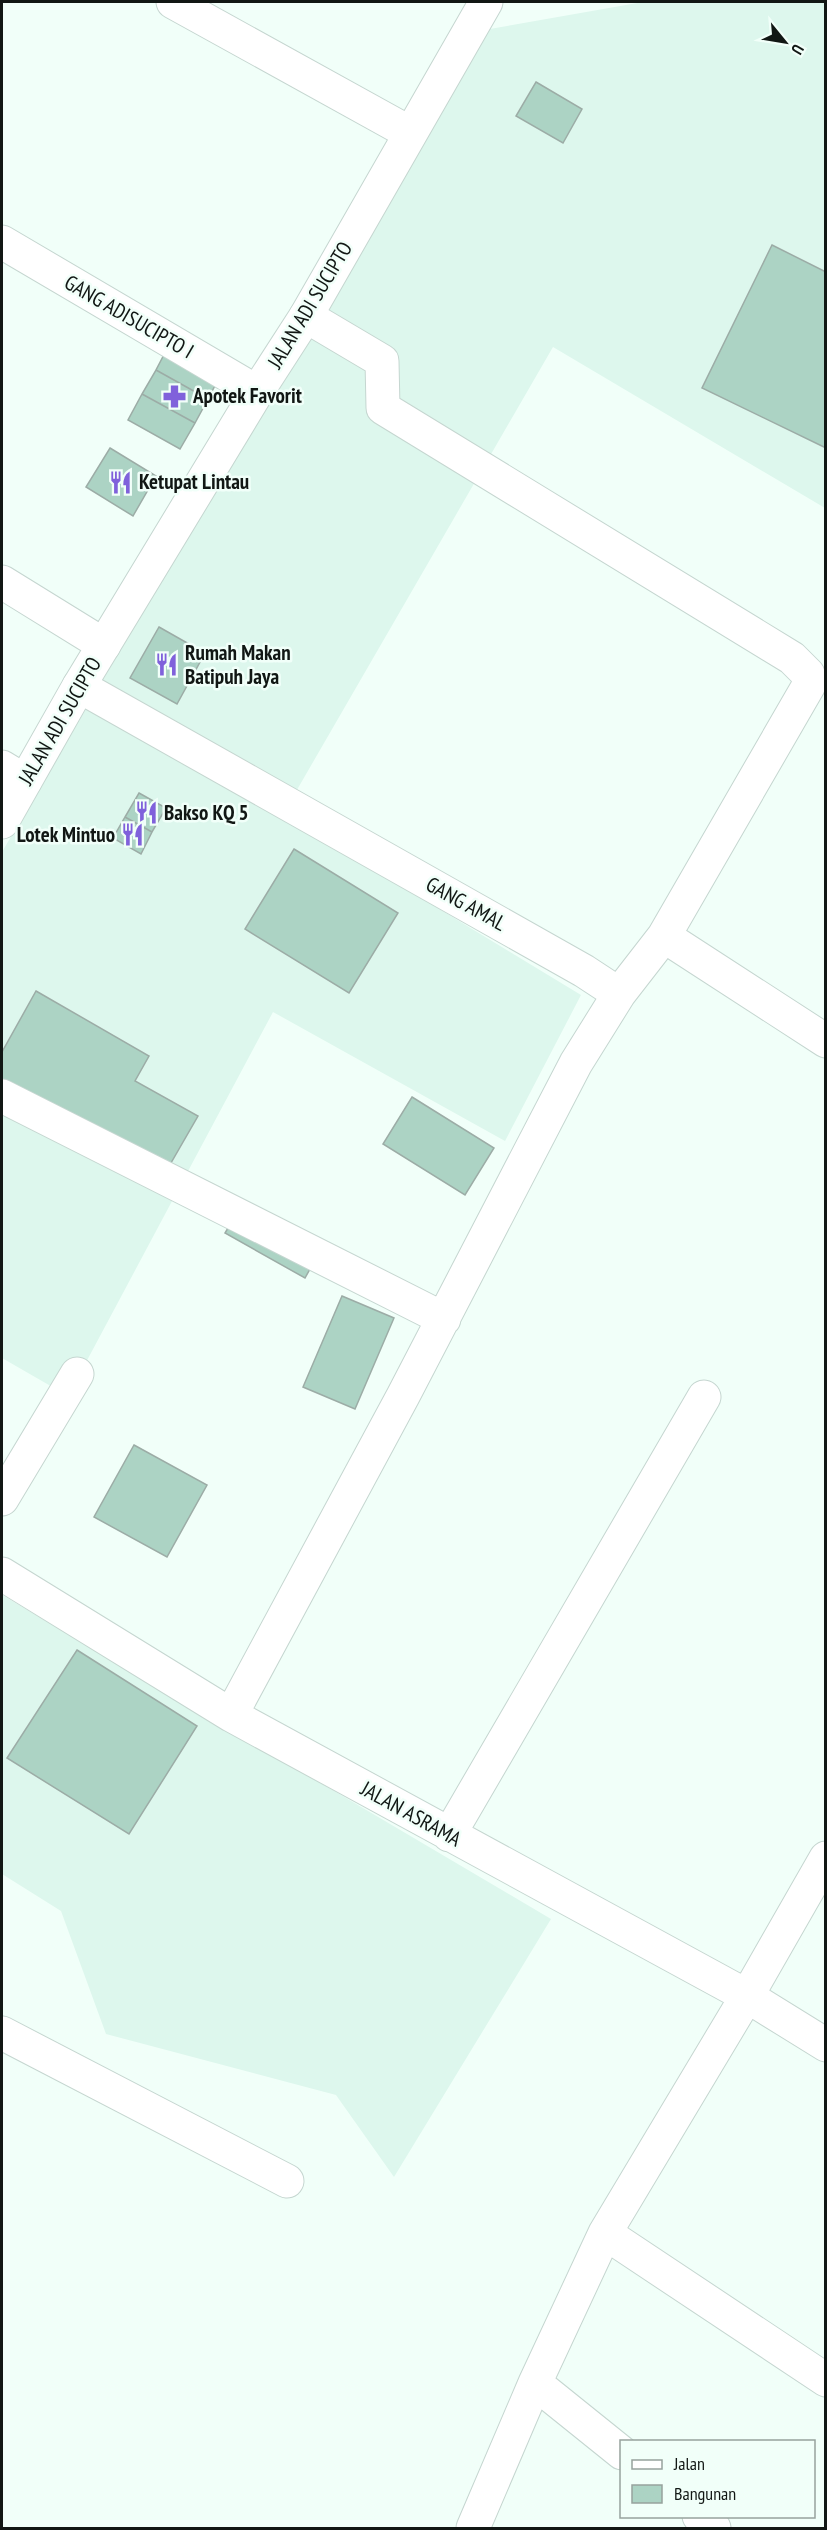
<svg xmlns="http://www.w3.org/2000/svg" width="827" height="2530" font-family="'PT Sans Narrow',sans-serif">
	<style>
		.built { fill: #ddf7ed }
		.building { fill: #acd3c4; stroke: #9caca6; stroke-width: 1.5 }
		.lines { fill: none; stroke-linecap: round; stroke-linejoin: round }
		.minor-casing { stroke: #c5d6d0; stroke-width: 35 }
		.major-casing { stroke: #c5d6d0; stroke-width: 35 }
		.minor { stroke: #fff; stroke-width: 33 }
		.major { stroke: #fff; stroke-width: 33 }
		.labels { text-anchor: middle; stroke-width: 5; stroke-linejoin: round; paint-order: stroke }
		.street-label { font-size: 21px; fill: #111714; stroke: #f1fff9 }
		.poi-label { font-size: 21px; font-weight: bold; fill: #111714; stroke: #f1fff9; text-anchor: start }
	</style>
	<rect width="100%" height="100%" fill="#f1fff9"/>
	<path class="built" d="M643,2H825V508L553,347L283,814L581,995L505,1141L273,1012L68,1396L2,1358V852L484,30Z
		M2,1595L551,1919L394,2177L336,2095L106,2034L61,1911L2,1874Z"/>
	<path class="building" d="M536,82L582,109L563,143L516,116Z
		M772,245L826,272V448L702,388Z
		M168,347L220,376L208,399L156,370Z
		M156,370L208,399L195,423L142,394Z
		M142,394L195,423L180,449L128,420Z
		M110,448L156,476L133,516L86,487Z
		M159,627L205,653L177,704L130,678Z
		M139,793L166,808L152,832L125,817Z
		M125,817L152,832L141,854L113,838Z
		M294,849L398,913L349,993L245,929Z
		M36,991L149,1056L135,1081L198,1116L164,1175L2,1081V1052Z
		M412,1097L494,1148L465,1195L383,1144Z
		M231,1223L310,1269L305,1278L225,1233Z
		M342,1296L394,1318L355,1409L303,1387Z
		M134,1445L207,1485L167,1557L94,1517Z
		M77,1650L197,1726L129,1834L7,1758Z"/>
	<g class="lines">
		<defs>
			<path id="minor" d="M173,2L410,133
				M2,242L257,392
				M306,316L382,361L383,408L792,658L808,674L809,685L664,936
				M2,582L104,645
				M79,686L584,971L619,994L664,936L826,1041
				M2,767L25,781
				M2,1096L444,1319
				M2,1499L77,1374
				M2,1574L231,1715L747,1996L826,2045
				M231,1715L403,1396L576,1063L619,994
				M449,1835L704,1397
				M2,2033L287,2181
				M605,2233L826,2380
				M535,2383L622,2453
				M699,2516L714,2528
				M473,2528L535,2383L605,2233L747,1996L826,1858"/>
			<path id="major" d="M2,822L79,686L257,392L306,316L486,2"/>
		</defs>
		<use href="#minor" class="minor-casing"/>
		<use href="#major" class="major-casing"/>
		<use href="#minor" class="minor"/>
		<use href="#major" class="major"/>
	</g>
	<defs>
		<symbol id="pharmacy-bare" viewBox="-9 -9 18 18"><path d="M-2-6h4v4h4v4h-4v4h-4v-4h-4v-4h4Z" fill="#8061db" stroke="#f1fff9" stroke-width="2.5" paint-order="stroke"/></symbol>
		<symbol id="restaurant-bare" viewBox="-9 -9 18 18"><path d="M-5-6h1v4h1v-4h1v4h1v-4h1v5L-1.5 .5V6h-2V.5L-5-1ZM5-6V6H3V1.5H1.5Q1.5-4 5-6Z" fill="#8061db" stroke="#f1fff9" stroke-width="2.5" paint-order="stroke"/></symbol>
	</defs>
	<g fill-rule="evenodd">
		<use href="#pharmacy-bare" x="158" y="380" width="33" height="33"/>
		<use href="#restaurant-bare" x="104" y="466" width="33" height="33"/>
		<use href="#restaurant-bare" x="150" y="648" width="33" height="33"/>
		<use href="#restaurant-bare" x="130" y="796" width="33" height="33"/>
		<use href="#restaurant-bare" x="116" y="818" width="33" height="33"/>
	</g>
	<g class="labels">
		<g class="street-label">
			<text transform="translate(310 305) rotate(-59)" y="7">JALAN ADI SUCIPTO</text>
			<text transform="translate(129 317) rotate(30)" y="7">GANG ADISUCIPTO I</text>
			<text transform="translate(60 721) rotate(-60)" y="7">JALAN ADI SUCIPTO</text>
			<text transform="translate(466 904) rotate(29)" y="7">GANG AMAL</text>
			<text transform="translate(411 1814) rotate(29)" y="7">JALAN ASRAMA</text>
		</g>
		<g class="poi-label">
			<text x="193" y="403">Apotek Favorit</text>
			<text x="139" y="489">Ketupat Lintau</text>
			<text x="185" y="660">Rumah Makan<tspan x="185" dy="24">Batipuh Jaya</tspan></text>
			<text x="164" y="820">Bakso KQ 5</text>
			<text x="115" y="842" text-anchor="end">Lotek Mintuo</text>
		</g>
	</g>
	<rect width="827" height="2530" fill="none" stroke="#111714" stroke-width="6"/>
	<rect x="620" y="2440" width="195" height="78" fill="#f1fff9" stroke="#97a29d" stroke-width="1.5"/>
	<rect x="632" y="2460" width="30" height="9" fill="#ffffff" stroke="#97a29d" stroke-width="1.5"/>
	<text x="674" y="2470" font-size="18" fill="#111714">Jalan</text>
	<rect x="632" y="2485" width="30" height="18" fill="#acd3c4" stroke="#97a29d" stroke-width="1.5"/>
	<text x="674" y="2500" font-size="18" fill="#111714">Bangunan</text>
	<g transform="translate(785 42) rotate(120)" stroke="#f1fff9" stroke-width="4.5" paint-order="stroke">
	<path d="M0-4.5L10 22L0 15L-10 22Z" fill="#111714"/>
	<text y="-9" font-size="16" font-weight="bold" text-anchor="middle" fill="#111714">U</text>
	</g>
</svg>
